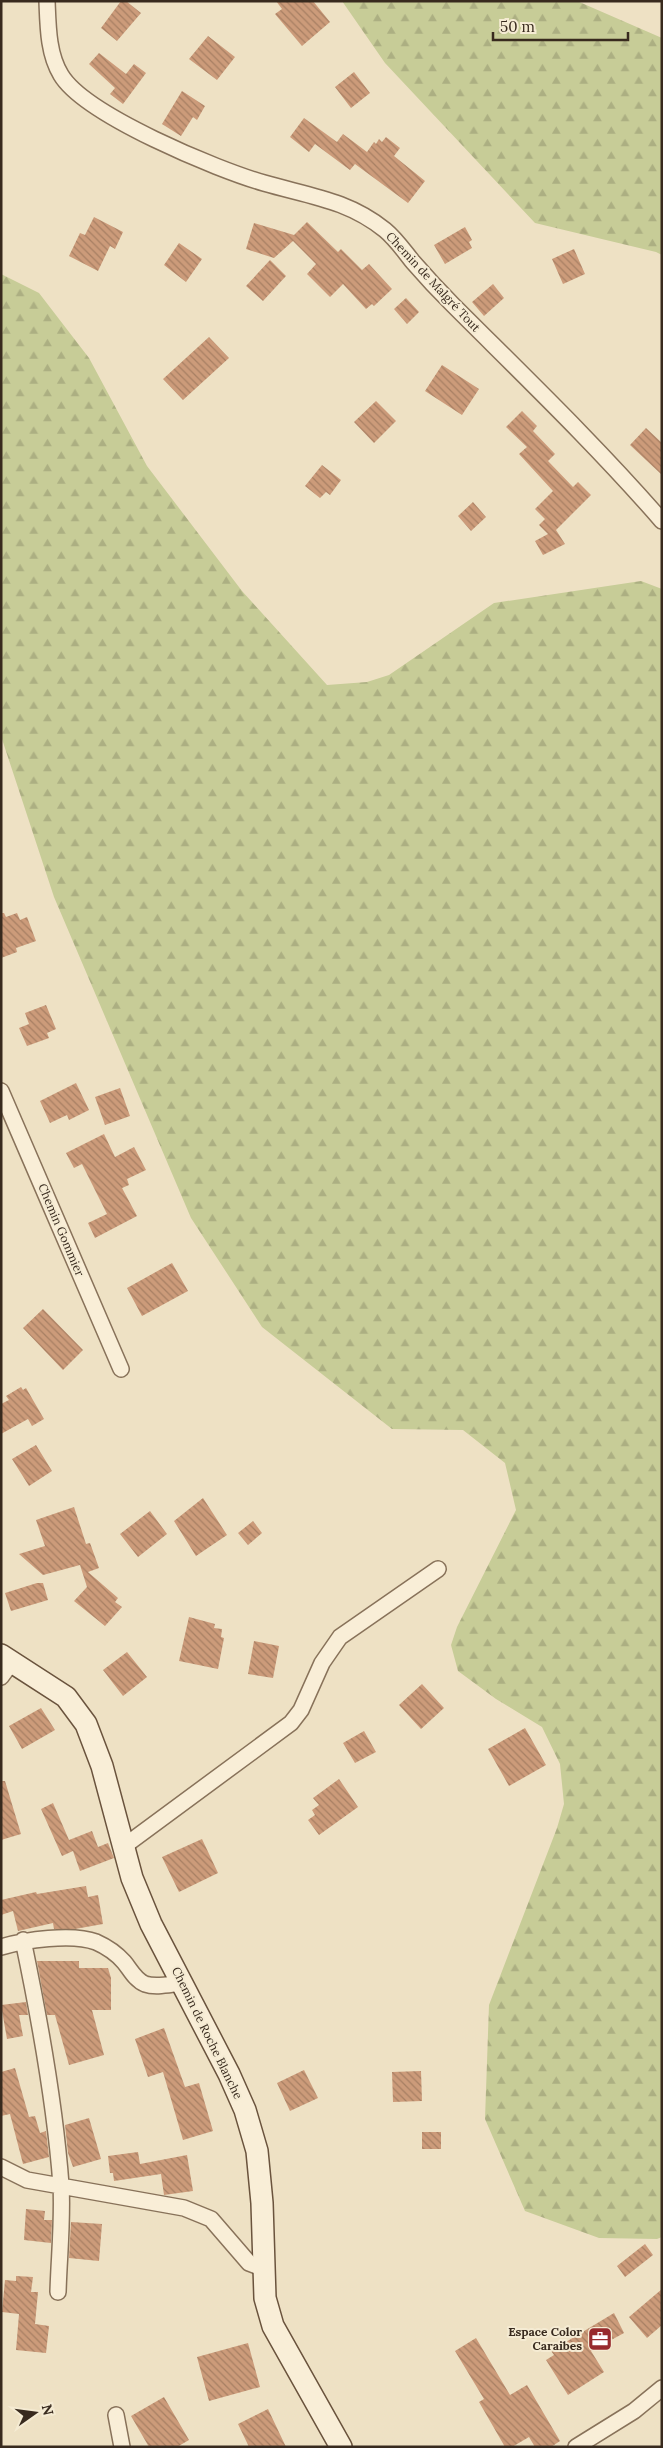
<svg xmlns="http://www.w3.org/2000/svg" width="663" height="2448" font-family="Lora,serif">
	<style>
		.forest { fill: url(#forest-firs) }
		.building { fill: url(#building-back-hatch) }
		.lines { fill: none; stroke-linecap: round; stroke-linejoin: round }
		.street-casing { stroke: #88725a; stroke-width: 18 }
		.secondary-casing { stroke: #6a533d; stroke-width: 24 }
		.street { stroke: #f9eed7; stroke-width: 15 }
		.secondary { stroke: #f9eed7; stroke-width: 21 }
		.labels { text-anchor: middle; stroke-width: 4; stroke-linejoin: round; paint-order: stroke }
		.street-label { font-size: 12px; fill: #382a1e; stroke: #f5ebd3 }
		.poi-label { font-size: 12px; font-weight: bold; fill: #382a1e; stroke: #f5ebd3; text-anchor: end }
	</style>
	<defs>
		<pattern id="forest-firs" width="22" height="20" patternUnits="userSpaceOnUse" patternTransform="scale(1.25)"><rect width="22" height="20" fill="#c7cc97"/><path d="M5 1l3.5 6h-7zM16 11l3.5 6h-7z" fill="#acaf82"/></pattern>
		<pattern id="building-back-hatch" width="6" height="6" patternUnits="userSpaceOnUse" patternTransform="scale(1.25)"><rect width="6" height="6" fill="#cc9b7a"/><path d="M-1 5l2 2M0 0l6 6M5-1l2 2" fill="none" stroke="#a77f63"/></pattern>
	</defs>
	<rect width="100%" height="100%" fill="#eee1c4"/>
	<path class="forest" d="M342,1H577L662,38V255L656,252L535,223L385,63Z
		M1,274L39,293L89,358L147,466L242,591L327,685L367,682L389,675L494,603L641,581L662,589V2237L657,2239L599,2238L525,2211L485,2119L489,2005L557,1828L564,1804L560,1764L542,1727L496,1699L458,1671L451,1645L457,1627L516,1510L505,1463L463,1430L392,1429L262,1327L191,1218L54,897L1,736Z"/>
	<path class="building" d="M121,1H126L141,13L117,41L101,28Z
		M276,1H313L330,22L302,46L275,14L282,9Z
		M208,36L235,57L217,80L189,59Z
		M99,53L126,74L134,64L146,73L123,104L110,94L115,88L89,64Z
		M354,72L370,93L351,108L335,87Z
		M182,91L205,106L197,120L193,117L181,136L162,124Z
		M304,118L337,142L343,134L367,152L374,142L376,144L379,139L382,142L386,137L400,148L394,156L425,181L408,203L355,164L350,170L315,144L309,152L290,137Z
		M94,217L123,232L115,249L110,246L98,271L69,256L80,233L85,235Z
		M307,222L338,252L341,249L362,270L369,264L392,289L374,306L372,304L366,309L343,284L330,297L307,274L316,264L293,241L274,258L246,249L254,223L294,235Z
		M465,227L472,240L469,242L472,248L445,264L434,245Z
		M179,243L202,259L186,282L164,265Z
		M574,249L585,274L563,284L552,259Z
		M270,260L286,276L263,301L246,286Z
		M493,284L504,298L484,316L472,302Z
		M406,298L419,312L407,324L394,309Z
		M209,337L229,358L183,400L163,379Z
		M442,365L479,389L462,415L425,391Z
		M376,401L396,421L374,443L354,422Z
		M522,411L537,426L533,431L555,454L548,461L573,487L578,482L591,495L556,530L565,544L543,555L535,541L548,534L539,525L545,519L535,509L553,491L519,454L527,447L506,427Z
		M646,428L662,443V475L630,445Z
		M322,465L341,480L330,495L326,492L320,498L305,486Z
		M473,502L486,517L471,531L458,516Z
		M1,913H4L6,917L17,913L20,920L27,917L36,941L16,948L17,952L1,958Z
		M46,1005L56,1029L47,1033L49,1038L27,1046L19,1028L29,1024L25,1013Z
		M76,1083L89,1110L69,1120L67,1115L50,1123L40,1101Z
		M120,1088L130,1116L105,1125L95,1097Z
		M104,1134L115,1157L134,1147L146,1170L127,1179L129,1185L122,1188L137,1216L95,1238L88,1223L107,1214L82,1164L74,1168L66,1153Z
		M172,1263L188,1291L142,1316L127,1288Z
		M43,1309L83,1350L63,1370L23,1328Z
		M21,1387L23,1390L26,1388L44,1419L32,1426L28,1419L1,1434V1404L9,1400L6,1396Z
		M36,1445L52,1471L29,1486L12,1459Z
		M203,1498L227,1535L196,1556L174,1521Z
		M74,1507L86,1544L90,1543L99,1568L88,1572L118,1598L115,1602L122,1607L105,1626L74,1601L87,1587L80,1565L43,1575L19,1554L45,1546L36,1520Z
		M150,1511L167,1534L138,1557L120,1534Z
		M253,1521L262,1533L248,1545L238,1533Z
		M37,1583H43L48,1600L11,1611L5,1593Z
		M189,1617L215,1624L214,1628L222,1629L221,1637L224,1638L218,1669L179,1661Z
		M254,1641L279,1646L273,1678L248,1674Z
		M127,1652L147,1677L123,1696L103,1670Z
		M422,1684L444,1708L421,1729L399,1705Z
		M41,1708L55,1730L22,1749L9,1726Z
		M525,1728L546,1765L509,1786L488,1749Z
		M364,1731L376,1752L355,1763L343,1743Z
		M339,1779L358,1807L319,1835L308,1820L315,1815L312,1810L319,1805L313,1798Z
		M1,1781H5L21,1834L1,1840Z
		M53,1803L69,1840L92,1831L98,1847L108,1843L114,1858L80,1871L73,1851L62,1856L41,1809Z
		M202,1839L218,1873L179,1892L162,1857Z
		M86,1886L88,1897L98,1895L103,1924L75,1929H54L53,1923L18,1931L13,1911L1,1915V1900L36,1892L37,1894Z
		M37,1961H79V1968H108L111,1978V2010H92L104,2055L69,2065L55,2015H47Z
		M26,2002L28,2015H19L23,2036L7,2039L1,2005Z
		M164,2028L185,2087L199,2083L213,2131L183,2140L163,2072L148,2077L135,2039Z
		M15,2068L29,2117L35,2116L40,2133L46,2131L49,2157L23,2164L10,2114L1,2116V2072Z
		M304,2070L318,2098L290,2111L277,2083Z
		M421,2071L422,2101L393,2102L392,2072Z
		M89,2118L101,2159L73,2167L68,2153L65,2125Z
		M422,2132H441V2149H422Z
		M138,2152L140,2164L187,2155L193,2191L164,2195L161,2174L114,2181L113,2173H110L108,2156Z
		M26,2209L45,2211L44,2220H52L51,2243L24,2240Z
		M71,2222L102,2224L99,2261L69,2258Z
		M645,2244L653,2255L625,2277L617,2266Z
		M16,2276L33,2277L31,2292H38L35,2324L49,2326L46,2353L16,2350L19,2314L2,2312L5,2280L16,2281Z
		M662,2289V2325L647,2338L629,2317Z
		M614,2313L624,2333L591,2351L604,2372L568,2395L546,2360L554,2355L551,2351Z
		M476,2338L510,2395L527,2385L560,2441L551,2447H535L529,2437L512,2447H505L479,2402L484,2399L455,2351Z
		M248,2343L260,2387L209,2401L197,2357Z
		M164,2397L189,2440L177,2447H149L131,2416Z
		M268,2409L286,2447H249L238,2424Z"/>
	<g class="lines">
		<defs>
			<path id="street" d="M47,1C48,26 48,54 61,75C85,115 218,170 264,183C309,196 348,200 385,230C396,239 404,251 413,262C426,277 439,291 453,305C524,376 597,446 662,521
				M1,1091L121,1369
				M1,1677L12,1662
				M123,1847L291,1723L301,1710L322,1663L340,1637L438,1569
				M23,1940C40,2021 55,2103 61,2185C63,2220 59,2257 58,2292
				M1,1947C25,1940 72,1933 96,1942C105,1946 117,1954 124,1962C130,1969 135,1980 145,1984C156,1988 171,1984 183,1983
				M1,2167L27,2180L184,2208L211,2219L249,2263L262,2268
				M116,2415L122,2447
				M576,2447L634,2411L662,2388"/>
			<path id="secondary" d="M1,1655L66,1697L86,1724L102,1766L132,1878L151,1924L229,2074L245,2110L257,2151L262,2203L265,2298L273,2326L341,2447"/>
		</defs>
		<use href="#street" class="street-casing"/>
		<use href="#secondary" class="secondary-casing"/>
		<use href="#street" class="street"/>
		<use href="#secondary" class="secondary"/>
	</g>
	<defs>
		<symbol id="office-square" viewBox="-11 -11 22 22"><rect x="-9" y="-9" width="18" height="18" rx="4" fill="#972a2d" stroke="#f5ebd3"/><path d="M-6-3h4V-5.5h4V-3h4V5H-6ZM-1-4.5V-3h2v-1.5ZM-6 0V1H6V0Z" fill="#fff"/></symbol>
	</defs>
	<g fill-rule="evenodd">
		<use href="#office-square" x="586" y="2325" width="28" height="28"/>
	</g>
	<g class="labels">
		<g class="street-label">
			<text transform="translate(433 282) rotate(47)" y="4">Chemin de Malgré Tout</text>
			<text transform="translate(61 1230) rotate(67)" y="4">Chemin Gommier</text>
			<text transform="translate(207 2033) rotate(64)" y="4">Chemin de Roche Blanche</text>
		</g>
		<g class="poi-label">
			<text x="582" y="2336">Espace Color<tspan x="582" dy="14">Caraibes</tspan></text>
		</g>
	</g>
	<rect width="663" height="2448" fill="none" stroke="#382a1e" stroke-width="5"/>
	<g transform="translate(35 2413) rotate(76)" stroke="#f5ebd3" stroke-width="4" paint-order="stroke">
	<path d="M0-4L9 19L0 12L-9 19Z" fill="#382a1e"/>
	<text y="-8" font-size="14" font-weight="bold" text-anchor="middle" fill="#382a1e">N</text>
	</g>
	<path d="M493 32v8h135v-8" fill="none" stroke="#382a1e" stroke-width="2.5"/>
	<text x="500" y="32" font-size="15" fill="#382a1e" stroke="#f5ebd3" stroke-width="4" paint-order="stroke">50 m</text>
</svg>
